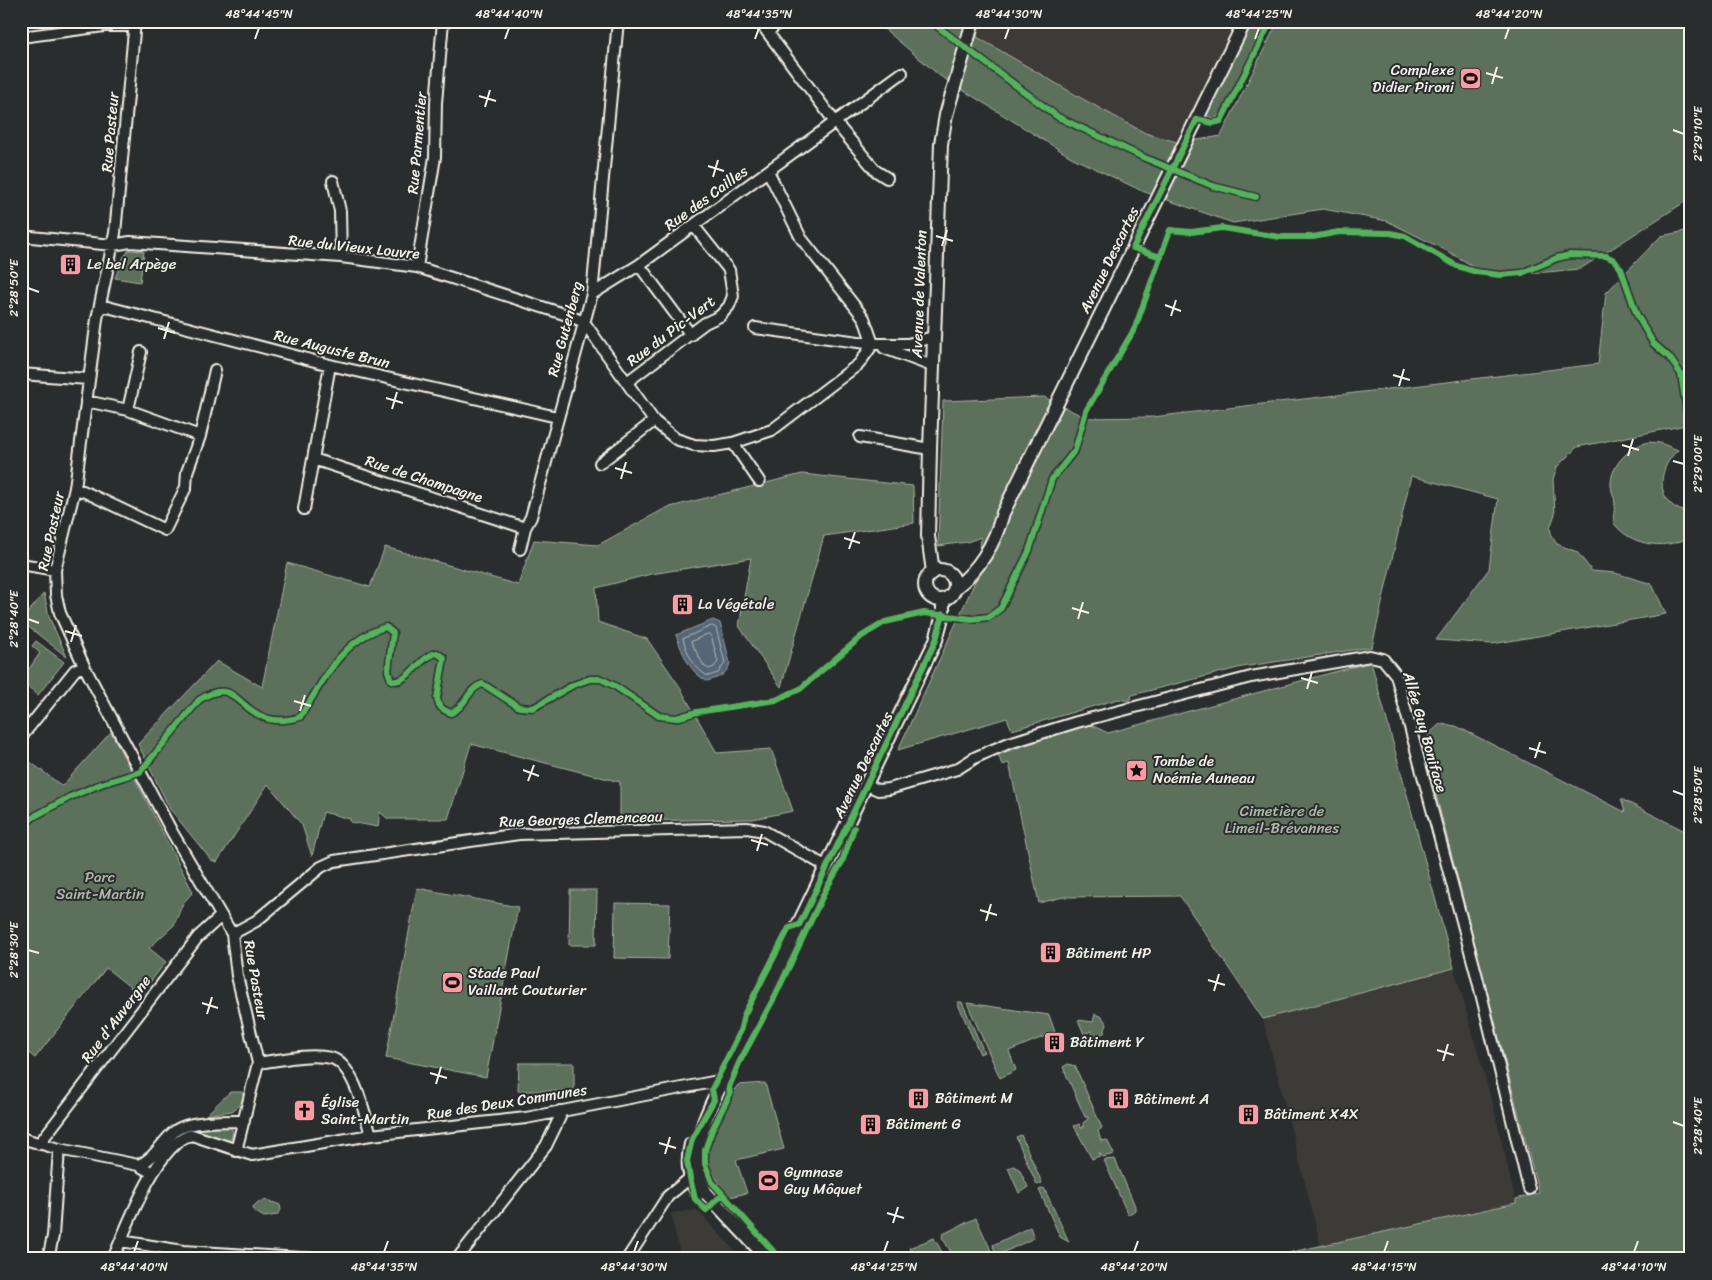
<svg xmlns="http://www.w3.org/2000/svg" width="1712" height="1280" font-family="Sriracha,sans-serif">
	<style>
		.built { fill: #3d3b38 }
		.green { fill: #5b705b; stroke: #a8b0a2 }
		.water { fill: #546676; stroke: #949ea4 }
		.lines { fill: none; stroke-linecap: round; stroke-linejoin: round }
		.shore { stroke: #b4b9ba; stroke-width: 1 }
		.minor-casing { stroke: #f4f1e8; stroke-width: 14 }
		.major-casing { stroke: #f4f1e8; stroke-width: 16 }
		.minor { stroke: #2a2d2e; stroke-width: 10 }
		.major { stroke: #2a2d2e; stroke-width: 12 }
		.cycleway-casing { stroke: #2a2d2e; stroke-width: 9 }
		.cycleway { stroke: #56b35d; stroke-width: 6 }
		.ticks { fill: none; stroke: #f4f1e8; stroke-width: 2 }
		.labels { text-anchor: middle; stroke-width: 4; stroke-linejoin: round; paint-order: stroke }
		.poi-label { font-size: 15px; fill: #f4f1e8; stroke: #2a2d2e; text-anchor: start }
		.street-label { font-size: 15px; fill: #f4f1e8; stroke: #2a2d2e }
		.park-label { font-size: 15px; fill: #afb7a9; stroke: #2a2d2e }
		.neatline { fill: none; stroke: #f4f1e8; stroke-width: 2 }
		.ticks-label { font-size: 12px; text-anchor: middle; fill: #f4f1e8 }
	</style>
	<rect width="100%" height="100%" fill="#2a2d2e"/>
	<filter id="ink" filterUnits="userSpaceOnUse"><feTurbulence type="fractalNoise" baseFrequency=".02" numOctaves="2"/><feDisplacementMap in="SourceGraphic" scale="10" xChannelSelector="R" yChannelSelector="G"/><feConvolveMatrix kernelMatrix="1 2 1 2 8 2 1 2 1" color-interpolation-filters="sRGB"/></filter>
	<g filter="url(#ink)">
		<path class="built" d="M980,21H1239L1180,143L1145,133L1081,98L976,37Z
			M1454,968L1493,1105L1516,1203L1321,1246L1263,1019Z
			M697,1210L736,1252L742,1259H681L671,1213Z"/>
		<path class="green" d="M875,21H979L977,37L1081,98L1145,133L1180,143L1221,136L1278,21H1691V198L1580,269L1492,277L1447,251L1387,221L1323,209L1233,223L1142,191L1071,157L940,76Z
			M1251,21H1266L1220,115L1214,119L1205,115Z
			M1691,230V424L1577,447L1557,467L1553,479L1555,514L1550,528L1552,537L1557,544L1577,552L1592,571L1615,573L1652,584L1666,614L1492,644L1436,640L1489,569L1498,499L1411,476L1372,647L1242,667L1132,695L1130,701L1118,699L1012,730L1007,718L898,750L978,575L981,537L967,542L938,546L943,401L1044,397L1086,418L1153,417L1598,364L1606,293L1661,236Z
			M129,250L144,251L140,282L115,278L123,258Z
			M1649,442L1660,443L1678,450C1654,471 1656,508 1691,513V536C1669,550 1634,547 1616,526C1611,520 1615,511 1615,504C1615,497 1611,492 1611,485C1610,465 1631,445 1649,442Z
			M802,474L913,486L914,523L824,536L781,687L739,626L751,558L651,574L596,588L598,622L647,639L678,684L717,753L771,749L793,811L753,819L620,821V782L471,744L448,819H388L380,812L378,827L350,822V819L323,812L312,856L302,825L268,784L217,862L211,860L170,809L138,744L217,661L262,687L287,563L370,587L385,547L518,585L534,540L598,545L666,508Z
			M44,593L49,617L67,657L21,621Z
			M36,641L64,662L38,695L21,681V664L29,669L40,653L32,646Z
			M1371,662L1454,968L1263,1019L1180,896L1063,897L1039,903L1009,763L1002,765L998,754L1089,724L1108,733Z
			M1440,724L1456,726L1625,812L1621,799L1691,834V1259H1274L1292,1252L1516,1203V1199L1539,1193L1424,748L1430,733Z
			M111,732L193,892L183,903L174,925L149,948L166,962L140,995L106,968L35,1058L21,1047V755L62,786Z
			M417,888L518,907L486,1077L386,1058Z
			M570,890H597L596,945H569Z
			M615,903L670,904L668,959L614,958Z
			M957,1002H962L984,1052L980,1054Z
			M967,1003L1049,1015L1055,1032L1009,1051L1016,1070L1000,1078Z
			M1095,1014L1102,1017L1107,1024L1104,1033L1094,1037L1091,1031L1084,1034L1078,1020L1093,1022Z
			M519,1063H574V1091H518Z
			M1068,1064L1075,1066L1102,1128L1098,1131L1101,1141L1107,1140L1114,1154L1103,1157L1099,1152L1100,1156L1092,1159L1074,1126L1080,1124L1081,1128L1084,1127L1083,1123L1088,1119V1117H1085L1063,1067Z
			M765,1083L784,1149L736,1160L747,1193L730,1197C702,1164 703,1151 723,1112C728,1103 731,1093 738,1085Z
			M230,1092H242L245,1101L232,1111L206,1115Z
			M223,1124L229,1125L233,1131L232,1138L226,1142L187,1132L180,1135L178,1134Z
			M1021,1135L1042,1183L1037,1185L1016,1137Z
			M1115,1159L1135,1206V1210L1128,1215L1104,1160Z
			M1013,1166L1019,1169L1028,1187L1019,1193L1008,1168Z
			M1044,1188L1069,1242L1060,1237L1039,1190Z
			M267,1200L280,1205L281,1210L277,1215L264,1217L254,1211L253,1207L258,1202Z
			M976,1218L994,1257L989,1259H962L960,1257L955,1259L942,1237L943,1234Z
			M1030,1227L1034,1238L996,1256L993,1245Z
			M934,1238L946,1259H914L909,1248Z"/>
		<path class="water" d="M713,620L720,623L730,663C727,675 718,678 707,681C689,672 683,654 676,635Z"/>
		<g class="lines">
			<path class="shore" d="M712,626L716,628L725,663L718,673L708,676C694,669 687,653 683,639Z
				M708,634L711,635L718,662L714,667L709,669L704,666L691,642Z"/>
			<defs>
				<path id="minor" d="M135,21L115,233L97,319L75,488L55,570L56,595L60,613L84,666L172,832L232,934L237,976L258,1063L236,1151
					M759,21L835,122L876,171L887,178
					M767,32L781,21
					M21,37L104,26H134
					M768,171L801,238L864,318L873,344
					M333,181L340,211L341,257
					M21,236L113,245L130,242L341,257L417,267L567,315L584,322L654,421L676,439L694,445L714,446L733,443L772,430L859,364L873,344
					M639,265L691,335
					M417,267L435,157L436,103L443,21
					M592,294L639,265L902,73
					M100,305L330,365L557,417
					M755,328L873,344H908L933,337
					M884,348L932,366
					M21,374L88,379
					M627,382L705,323L720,316L729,306L733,296L729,270L694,226
					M86,401L128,410L200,436
					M128,410L141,352
					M860,437L930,449
					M733,443L759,481
					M313,459L525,528
					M600,463L654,421
					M75,490L83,491L165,530L186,487L187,472L200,436L215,370
					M304,509L330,365
					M520,549L525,528L531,517L592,294L618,21
					M21,564L55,570
					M21,737L75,670L84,666
					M867,785L878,790L889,789L957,769L976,757L1009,743L1077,722L1251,677L1370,656L1383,659L1396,675L1476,973L1529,1189
					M232,934L256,921L321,867L334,861L519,834L747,828L764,831L827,867
					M258,1063C281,1060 308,1053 331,1058C354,1064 365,1115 371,1135
					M21,1138L59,1149L138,1165L149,1171L151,1175
					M39,1144L198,937L221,916
					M138,1165C154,1160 162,1141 175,1131C188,1120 227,1121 244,1121
					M121,1241L183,1251L317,1259
					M48,1259L53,1236L59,1149
					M113,1259C126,1229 158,1141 192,1135L252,1155L371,1135L526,1118L723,1080
					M457,1259L546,1146L560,1117V1111
					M627,1259L668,1196L690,1178"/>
				<path id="major" d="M925 585a15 15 0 1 1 30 0a15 15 0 1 1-30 0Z
					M933,572L928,536L930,449L941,144L946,115L973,21
					M955,588C980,569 995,543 1003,513L1245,21
					M691,1144C686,1164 689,1177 698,1194
					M768,1259L706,1193C684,1154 706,1116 723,1080L936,640L943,614V601"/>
			</defs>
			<use href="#minor" class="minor-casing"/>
			<use href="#major" class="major-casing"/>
			<use href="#minor" class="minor"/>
			<use href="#major" class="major"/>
			<defs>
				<path id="cycleway" d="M930,21L1058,117L1145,158L1213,186L1256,197
					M1161,257L1133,248L1197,119L1213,123L1221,121L1271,21
					M21,827L35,816L70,797L101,784L140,772L199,700C233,678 235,704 261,716C273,722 287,721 300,717C323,682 341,639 386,627L393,633L388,671L391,680C406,687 419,656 437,653L444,658L437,698C438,707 443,710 451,713C467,706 467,688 483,684L519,707L533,708L573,685L590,679H601L615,686L659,716L676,718L697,712L776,700L800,689L862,636L885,622L924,613L972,619L989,617L1001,608L1029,551L1052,479L1075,450L1086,411L1135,328L1170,230L1191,232L1222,228L1280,237H1313L1339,232L1390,233L1405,236L1457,266L1476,272L1500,275L1522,273L1557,258L1570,255L1606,256L1614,260L1621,269L1637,315L1653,343L1669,357L1681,374L1691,437
					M722,1195L706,1210L695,1199L690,1178L687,1161L692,1139L714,1100L712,1089L740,1032L744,1015L789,928L799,925L803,917L936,640L943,614
					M780,1259L712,1182L705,1164V1150L712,1130L730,1094L729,1087L739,1063L775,996L826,889L842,862L854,828"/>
			</defs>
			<use href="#cycleway" class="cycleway-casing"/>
			<use href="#cycleway" class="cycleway"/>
		</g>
	</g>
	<path class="ticks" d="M255,39L259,28M505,39L509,28M755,39L759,28M1005,39L1009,28M1255,39L1259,28M1505,39L1509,28M1486,73L1503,78M1492,84L1497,67M479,96L496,101M485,107L490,90M1673,130L1684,134M708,166L724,171M713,177L718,160M936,236L953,241M942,246L947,230M28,288L39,292M1165,305L1181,311M1171,316L1176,300M158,328L175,333M164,339L169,322M1393,375L1410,380M1399,386L1404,369M386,398L403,403M392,409L397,392M1622,445L1639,450M1628,456L1633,439M1673,461L1684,464M615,468L632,473M621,479L626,462M844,538L860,543M849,549L855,532M1072,608L1089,613M28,619L39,623M1078,619L1083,602M65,631L82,636M71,642L76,625M1301,678L1318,683M1307,689L1312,672M294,701L311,706M300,711L305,695M1529,748L1546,753M1535,758L1540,742M523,770L539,776M528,781L534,765M1673,791L1684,795M751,840L768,845M757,851L762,834M980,910L997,915M986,921L991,904M28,950L39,953M1208,980L1225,985M1214,991L1219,974M202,1003L218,1008M207,1014L212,997M1437,1050L1454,1055M1443,1061L1448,1044M430,1073L447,1078M436,1084L441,1067M1673,1122L1684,1126M659,1143L676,1148M665,1154L670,1137M887,1213L904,1218M893,1223L898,1207M134,1252L138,1241M384,1252L388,1241M634,1252L638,1241M884,1252L888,1241M1134,1252L1138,1241M1384,1252L1388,1241M1634,1252L1638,1241"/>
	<defs>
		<symbol id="stadium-square" viewBox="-11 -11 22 22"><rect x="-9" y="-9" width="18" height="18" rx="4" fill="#ff9aa2" stroke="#2a2d2e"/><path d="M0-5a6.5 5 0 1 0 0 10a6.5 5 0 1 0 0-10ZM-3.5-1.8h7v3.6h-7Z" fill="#111"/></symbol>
		<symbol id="building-square" viewBox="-11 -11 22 22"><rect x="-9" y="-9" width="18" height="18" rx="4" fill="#ff9aa2" stroke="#2a2d2e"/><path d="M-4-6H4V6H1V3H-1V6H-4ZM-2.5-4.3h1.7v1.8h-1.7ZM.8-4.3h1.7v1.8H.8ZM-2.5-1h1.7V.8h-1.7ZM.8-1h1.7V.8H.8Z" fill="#111"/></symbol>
		<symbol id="sight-square" viewBox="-11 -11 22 22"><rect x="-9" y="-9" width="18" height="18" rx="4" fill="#ff9aa2" stroke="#2a2d2e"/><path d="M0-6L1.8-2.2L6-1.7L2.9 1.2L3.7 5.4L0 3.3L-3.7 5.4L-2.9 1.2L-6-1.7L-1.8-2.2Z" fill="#111"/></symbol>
		<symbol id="church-square" viewBox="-11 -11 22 22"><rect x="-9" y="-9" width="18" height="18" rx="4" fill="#ff9aa2" stroke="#2a2d2e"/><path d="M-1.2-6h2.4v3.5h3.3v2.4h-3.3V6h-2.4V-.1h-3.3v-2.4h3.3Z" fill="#111"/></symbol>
	</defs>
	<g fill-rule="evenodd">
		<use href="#stadium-square" x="1458" y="66" width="25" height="25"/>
		<use href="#building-square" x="58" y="252" width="25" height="25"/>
		<use href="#building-square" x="670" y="592" width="25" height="25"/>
		<use href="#sight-square" x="1124" y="758" width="25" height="25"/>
		<use href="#building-square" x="1038" y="940" width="25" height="25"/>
		<use href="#stadium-square" x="440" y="970" width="25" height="25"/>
		<use href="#building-square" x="1042" y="1030" width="25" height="25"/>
		<use href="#building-square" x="906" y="1086" width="25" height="25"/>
		<use href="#building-square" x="1106" y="1086" width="25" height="25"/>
		<use href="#church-square" x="292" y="1098" width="25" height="25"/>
		<use href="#building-square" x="1236" y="1102" width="25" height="25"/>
		<use href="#building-square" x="858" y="1112" width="25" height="25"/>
		<use href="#stadium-square" x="756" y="1168" width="25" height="25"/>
	</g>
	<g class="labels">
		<g class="poi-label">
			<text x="1454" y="75" text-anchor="end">Complexe<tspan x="1454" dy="17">Didier Pironi</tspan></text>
			<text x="87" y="269">Le bel Arpège</text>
			<text x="698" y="609">La Végétale</text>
			<text x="1153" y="766">Tombe de<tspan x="1153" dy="17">Noémie Auneau</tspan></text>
			<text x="1066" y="958">Bâtiment HP</text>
			<text x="468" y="978">Stade Paul<tspan x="468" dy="17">Vaillant Couturier</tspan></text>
			<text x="1070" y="1047">Bâtiment Y</text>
			<text x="935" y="1103">Bâtiment M</text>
			<text x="1134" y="1104">Bâtiment A</text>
			<text x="321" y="1107">Église<tspan x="321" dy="17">Saint-Martin</tspan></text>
			<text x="1264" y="1119">Bâtiment X4X</text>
			<text x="886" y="1129">Bâtiment G</text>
			<text x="784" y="1177">Gymnase<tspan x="784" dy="17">Guy Môquet</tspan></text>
		</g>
		<g class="street-label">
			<text transform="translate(110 132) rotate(-85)" y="5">Rue Pasteur</text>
			<text transform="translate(417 143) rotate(-85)" y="5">Rue Parmentier</text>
			<text transform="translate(706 198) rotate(-36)" y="5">Rue des Cailles</text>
			<text transform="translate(354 247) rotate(6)" y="5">Rue du Vieux Louvre</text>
			<text transform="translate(1109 260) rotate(-64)" y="5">Avenue Descartes</text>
			<text transform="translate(919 294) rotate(-88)" y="5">Avenue de Valenton</text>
			<text transform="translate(565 329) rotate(-75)" y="5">Rue Gutenberg</text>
			<text transform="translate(671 331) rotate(-37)" y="5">Rue du Pic-Vert</text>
			<text transform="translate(332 349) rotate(14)" y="5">Rue Auguste Brun</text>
			<text transform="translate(424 479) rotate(18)" y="5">Rue de Champagne</text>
			<text transform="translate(51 531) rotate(-78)" y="5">Rue Pasteur</text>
			<text transform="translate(1425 732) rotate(74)" y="5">Allée Guy Boniface</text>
			<text transform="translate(863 765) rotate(-64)" y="5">Avenue Descartes</text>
			<text transform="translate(581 819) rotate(-2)" y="5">Rue Georges Clemenceau</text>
			<text transform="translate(256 980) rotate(80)" y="5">Rue Pasteur</text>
			<text transform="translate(116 1019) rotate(-53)" y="5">Rue d'Auvergne</text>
			<text transform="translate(507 1102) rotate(-9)" y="5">Rue des Deux Communes</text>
		</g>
		<g class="park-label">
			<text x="1282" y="816">Cimetière de<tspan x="1282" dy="17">Limeil-Brévannes</tspan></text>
			<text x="100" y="882">Parc<tspan x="100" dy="17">Saint-Martin</tspan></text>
		</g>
	</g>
	<rect width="1712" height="1280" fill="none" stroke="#2a2d2e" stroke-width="55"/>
	<rect x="28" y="28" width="1656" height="1224" class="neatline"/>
	<g class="ticks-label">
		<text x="259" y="18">48°44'45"N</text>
		<text x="509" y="18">48°44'40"N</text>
		<text x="759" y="18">48°44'35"N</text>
		<text x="1009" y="18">48°44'30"N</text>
		<text x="1259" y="18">48°44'25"N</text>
		<text x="1509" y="18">48°44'20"N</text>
		<text transform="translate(1698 134) rotate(-90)" y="4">2°29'10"E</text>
		<text transform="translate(14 288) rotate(-90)" y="4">2°28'50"E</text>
		<text transform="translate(1698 464) rotate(-90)" y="4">2°29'00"E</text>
		<text transform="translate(14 619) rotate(-90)" y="4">2°28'40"E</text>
		<text transform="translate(1698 795) rotate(-90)" y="4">2°28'50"E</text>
		<text transform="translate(14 950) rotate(-90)" y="4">2°28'30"E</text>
		<text transform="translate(1698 1126) rotate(-90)" y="4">2°28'40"E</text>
		<text x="134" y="1271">48°44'40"N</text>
		<text x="384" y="1271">48°44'35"N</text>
		<text x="634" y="1271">48°44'30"N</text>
		<text x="884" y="1271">48°44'25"N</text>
		<text x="1134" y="1271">48°44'20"N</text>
		<text x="1384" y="1271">48°44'15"N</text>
		<text x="1634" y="1271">48°44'10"N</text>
	</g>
</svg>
